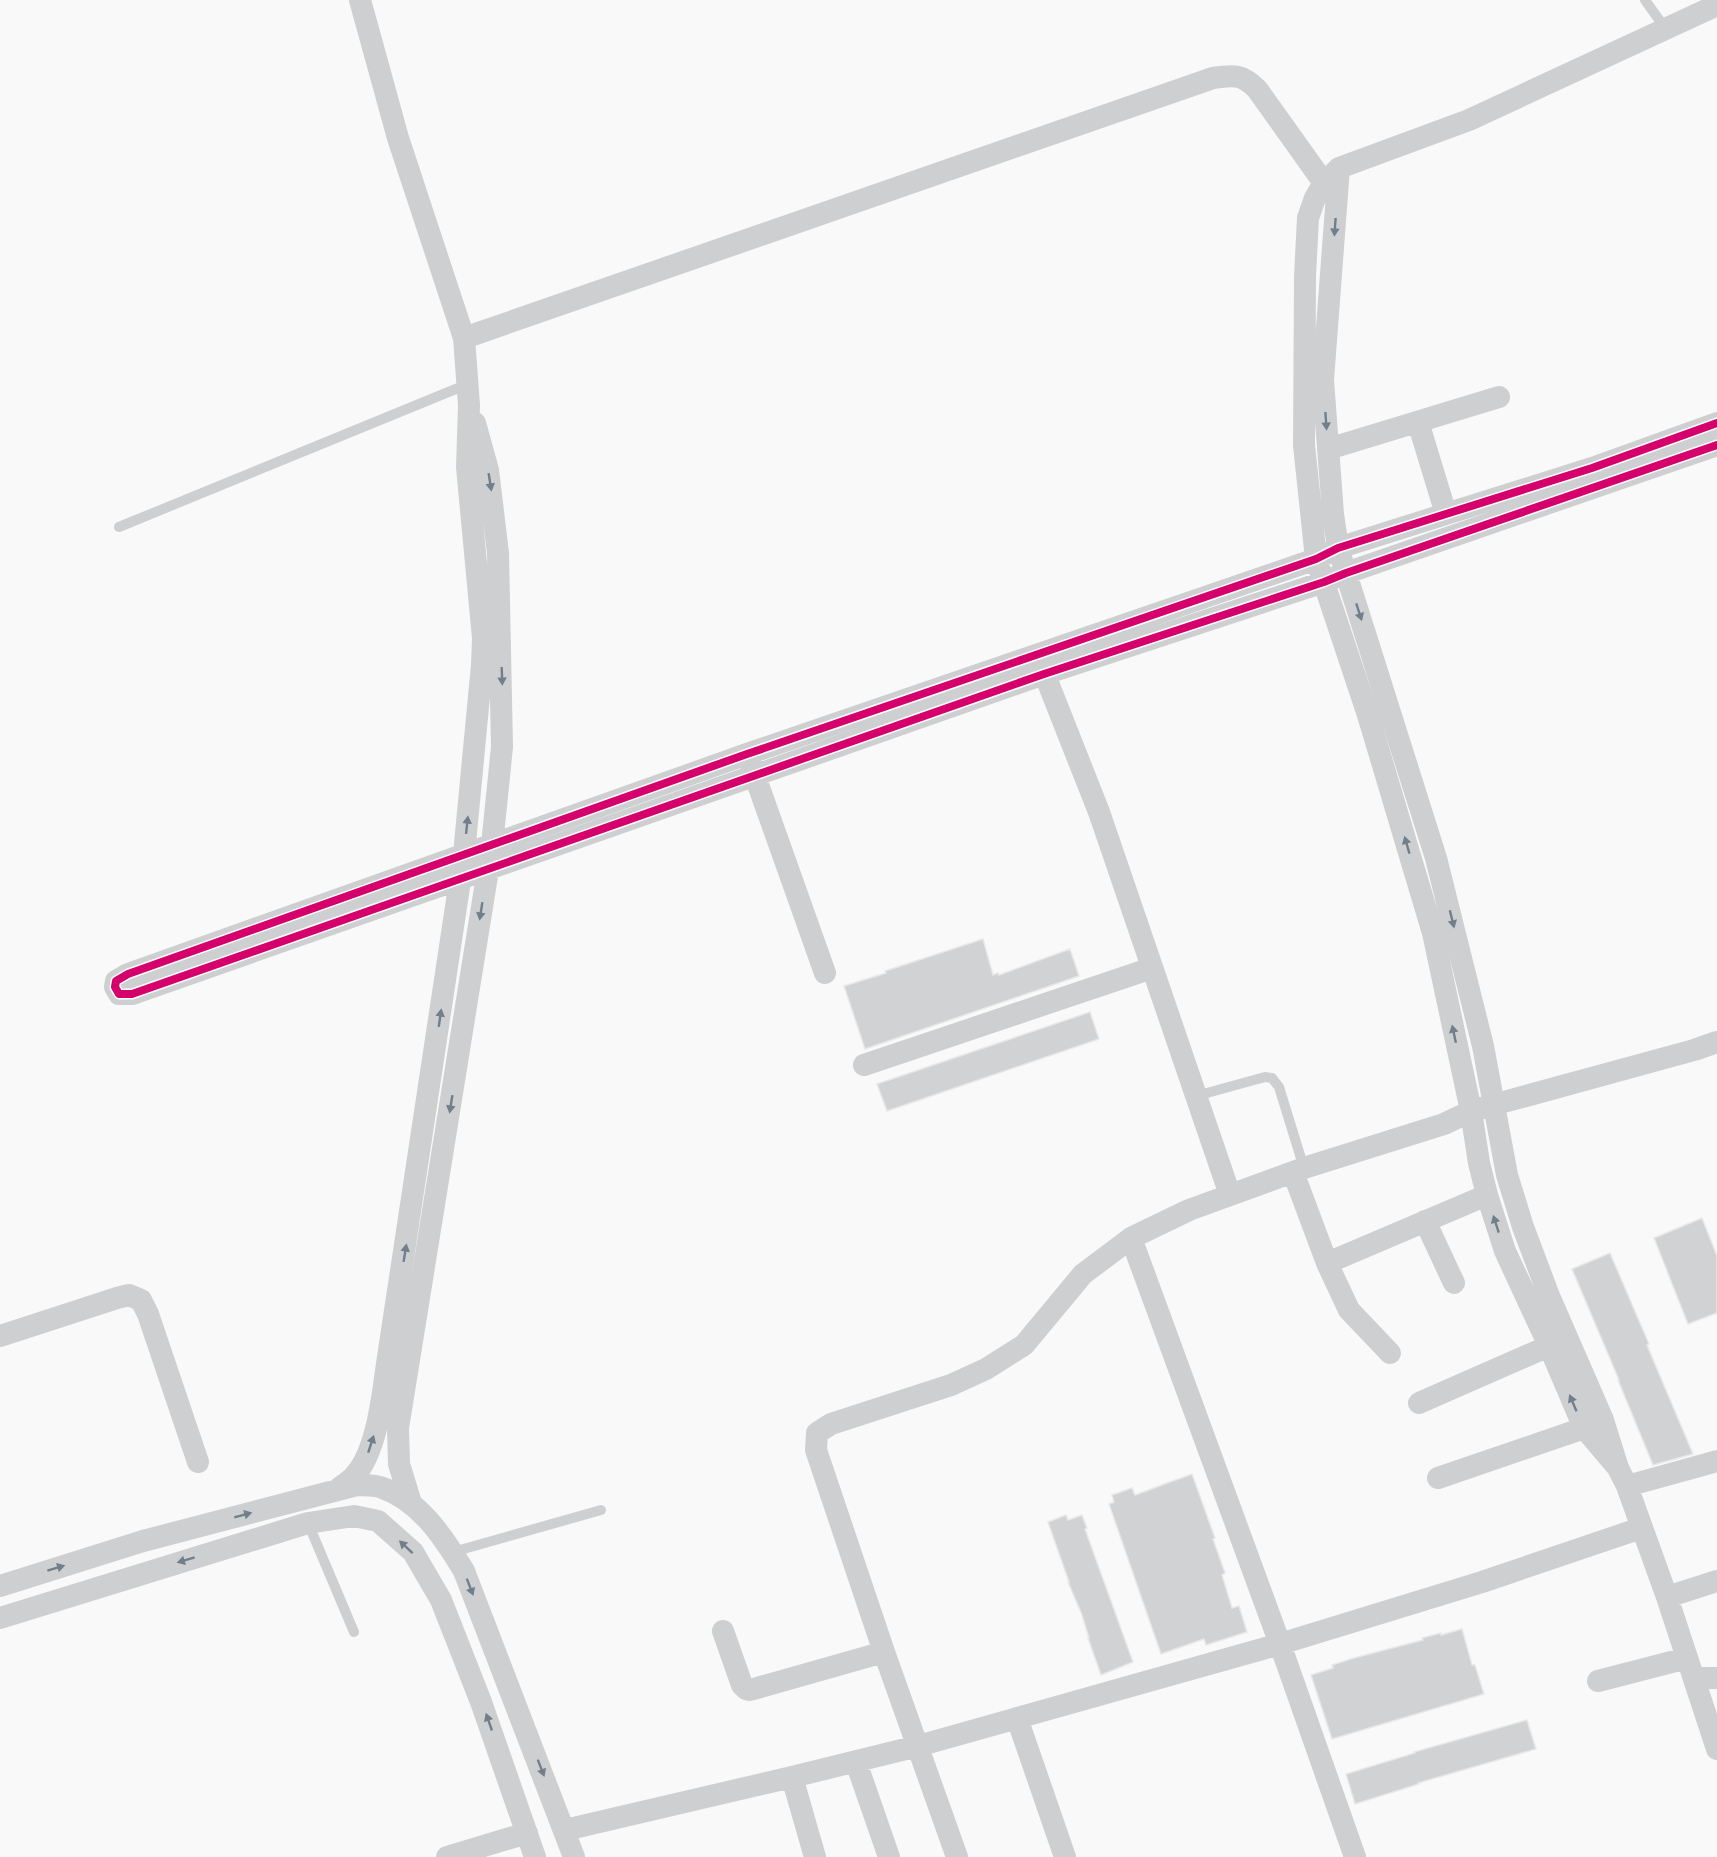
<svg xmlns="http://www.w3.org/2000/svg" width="1717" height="1857" font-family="'Space Grotesk',sans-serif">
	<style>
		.building { fill: #d0d2d3; stroke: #e8e8e8; stroke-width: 1.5 }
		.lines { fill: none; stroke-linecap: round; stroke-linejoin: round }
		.service { stroke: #cecfd0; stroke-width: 10 }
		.minor { stroke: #cecfd0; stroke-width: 22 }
		.cycleway-casing { stroke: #fff; stroke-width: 11 }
		.cycleway { stroke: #d6006c; stroke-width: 8 }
		.oneway { fill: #707f8b }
	</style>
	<rect width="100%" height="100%" fill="#f9f9f9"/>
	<path class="building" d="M983,939L993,975L998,973L999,975L1070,949L1079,976L865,1049L844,986L886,973L885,971Z
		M1090,1012L1099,1039L887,1111L877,1084Z
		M1702,1218L1717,1256V1313L1688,1324L1654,1238Z
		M1610,1253L1649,1344L1647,1345L1693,1454L1653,1465L1618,1380H1619L1572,1269Z
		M1192,1474L1215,1538L1213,1539L1225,1573L1222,1575L1232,1608L1239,1606L1247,1632L1206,1645L1204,1639L1161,1654L1109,1504L1114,1502L1112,1495L1132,1488L1135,1495Z
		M1066,1515L1068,1520L1082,1515L1087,1528L1085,1529L1133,1662L1101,1675L1088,1638H1089L1082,1615L1068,1582H1069L1048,1522Z
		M1462,1629L1472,1665H1475L1484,1694L1332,1739L1311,1675L1333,1668L1332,1665L1354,1658L1423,1640L1422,1638L1441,1633V1635Z
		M1527,1720L1536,1749L1418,1783L1419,1784L1355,1804L1346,1774L1415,1753L1414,1752Z"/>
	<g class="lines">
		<path class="service" d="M1645,0L1665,28
			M119,527L468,384
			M1196,1096L1265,1077L1272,1078L1279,1087L1304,1168
			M308,1523L354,1632
			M453,1552L601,1510"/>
		<path class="minor" d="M1339,168L1323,380L1333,514L1338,548L1436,858L1483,1046L1507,1175L1523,1227L1549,1296L1603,1420L1618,1468L1627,1486L1667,1597L1717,1749
			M464,338L1213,78C1234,75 1242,74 1257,89L1324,183
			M1418,422L1446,514
			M1717,423L1592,468L1338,548L1316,559L747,754L128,974L116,981L115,987L119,994H132L1044,674L1324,582L1346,573L1717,445
			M1328,449L1499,397
			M1039,660L1099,812L1230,1195
			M750,762L825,973
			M864,1065L1152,968
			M1293,1172L1327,1263L1349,1310L1390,1353
			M1425,1221L1454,1283
			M1131,1238L1280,1644L1355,1857
			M1327,1263L1487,1195
			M0,1336L117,1298L129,1295L141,1300L148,1314L198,1462
			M1419,1403L1549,1346
			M1618,1468L1584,1428L1549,1346L1505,1251L1487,1195L1479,1163L1471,1111L1433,933L1368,715L1316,559L1304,445L1305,276L1308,218L1315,198L1324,183L1339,168L1469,120L1717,5
			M1438,1478L1584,1428
			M1627,1486L1717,1461
			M337,1490C343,1485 350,1481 355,1475C378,1450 383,1390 388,1357L464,854L482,665L483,638L467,467L469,405L464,338L398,138L360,0
			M411,1503L399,1464L398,1428L492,845L502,747L498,553L488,470L475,423
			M0,1586L143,1541L357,1485C364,1485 373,1485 380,1487C420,1500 444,1538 464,1571L574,1857
			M1667,1597L1717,1581
			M0,1618L308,1523L354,1516L378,1521L413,1552L441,1600L481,1702L535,1857
			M723,1631L742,1685L746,1689L750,1690L884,1652
			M1694,1678H1717
			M1598,1681L1687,1658
			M1017,1718L1065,1857
			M856,1762L889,1857
			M792,1777L815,1857
			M565,1830L792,1777L918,1746L1280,1644L1482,1582L1641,1528
			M447,1857L527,1833
			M957,1857L884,1652L816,1450L817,1433L831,1424L951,1385L986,1369L1024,1345L1083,1274L1131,1238L1189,1210L1304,1168L1444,1124L1471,1111L1694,1050L1717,1042"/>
		<defs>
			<path id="cycleway" d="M1717,423L1592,468L1338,548L1316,559L747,754L128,974L116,981L115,987L119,994H132L1044,674L1324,582L1346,573L1717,445"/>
		</defs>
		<use href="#cycleway" class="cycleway-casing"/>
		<use href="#cycleway" class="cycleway"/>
	</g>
	<defs><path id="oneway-solid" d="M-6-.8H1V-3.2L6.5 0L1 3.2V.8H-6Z" transform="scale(1.5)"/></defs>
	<g class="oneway">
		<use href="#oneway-solid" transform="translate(1335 227) rotate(94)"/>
		<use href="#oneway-solid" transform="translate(1326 421) rotate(86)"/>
		<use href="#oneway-solid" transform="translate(490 482) rotate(81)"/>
		<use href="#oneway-solid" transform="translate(1359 612) rotate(72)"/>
		<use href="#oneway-solid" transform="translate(502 676) rotate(88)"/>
		<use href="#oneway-solid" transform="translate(467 825) rotate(-84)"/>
		<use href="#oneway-solid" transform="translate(1407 845) rotate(-106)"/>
		<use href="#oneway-solid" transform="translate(481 911) rotate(99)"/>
		<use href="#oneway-solid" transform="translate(1452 919) rotate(76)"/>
		<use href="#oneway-solid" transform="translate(440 1018) rotate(-82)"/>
		<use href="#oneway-solid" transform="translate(1454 1034) rotate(-102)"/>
		<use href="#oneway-solid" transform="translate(451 1104) rotate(99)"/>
		<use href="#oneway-solid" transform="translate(1496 1224) rotate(-108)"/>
		<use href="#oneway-solid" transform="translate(405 1253) rotate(-81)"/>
		<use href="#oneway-solid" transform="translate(1573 1403) rotate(-113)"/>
		<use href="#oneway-solid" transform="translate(371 1444) rotate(-72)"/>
		<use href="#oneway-solid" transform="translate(243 1515) rotate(-15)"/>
		<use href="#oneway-solid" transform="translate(406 1547) rotate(-137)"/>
		<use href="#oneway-solid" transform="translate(186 1560) rotate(163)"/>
		<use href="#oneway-solid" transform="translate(56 1568) rotate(-17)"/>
		<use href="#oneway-solid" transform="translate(470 1587) rotate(69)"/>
		<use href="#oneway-solid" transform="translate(489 1722) rotate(-109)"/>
		<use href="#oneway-solid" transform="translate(541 1768) rotate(69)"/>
	</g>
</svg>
